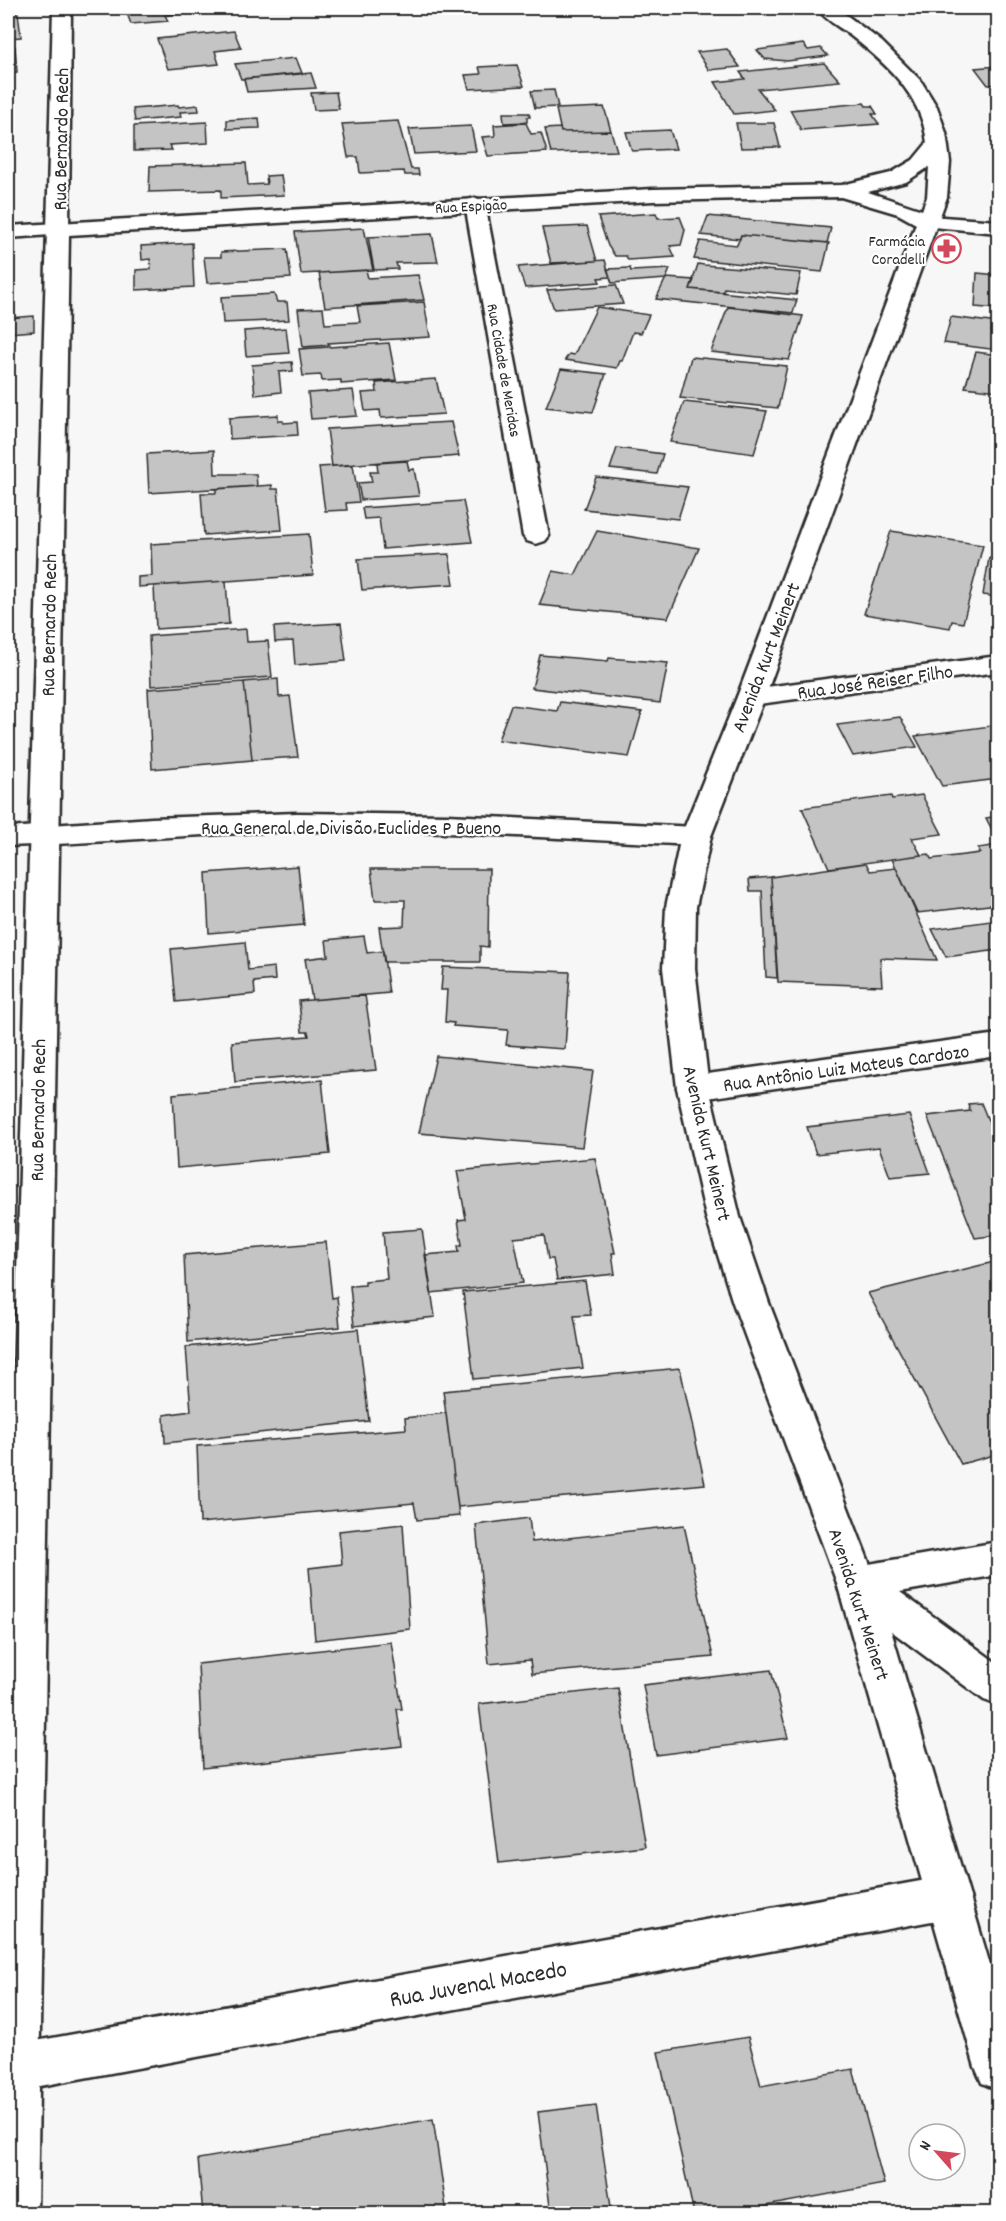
<svg xmlns="http://www.w3.org/2000/svg" width="1006" height="2221" font-family="Dekko,sans-serif">
	<style>
		.building { fill: #c4c4c4; stroke: #2b2b2b; stroke-width: 1.5 }
		.lines { fill: none; stroke-linecap: round; stroke-linejoin: round }
		.minor-casing { stroke: #2b2b2b; stroke-width: 5 }
		.tertiary-casing { stroke: #2b2b2b; stroke-width: 5 }
		.secondary-casing { stroke: #2b2b2b; stroke-width: 5 }
		.minor { fill: #fff; fill-rule: evenodd }
		.tertiary { fill: #fff; fill-rule: evenodd }
		.secondary { fill: #fff; fill-rule: evenodd }
		.labels { text-anchor: middle; stroke-width: 4.5; stroke-linejoin: round; paint-order: stroke }
		.far-street-label { font-size: 16px; fill: #2b2b2b; stroke: #fff }
		.far-poi-label { font-size: 16px; fill: #2b2b2b; stroke: #fff; text-anchor: end }
		.street-label { font-size: 20px; fill: #2b2b2b; stroke: #fff }
		.near-street-label { font-size: 24px; fill: #2b2b2b; stroke: #fff }
	</style>
	<rect width="100%" height="100%" fill="#f7f7f7"/>
	<filter id="ink" filterUnits="userSpaceOnUse"><feTurbulence type="fractalNoise" baseFrequency=".0167" numOctaves="2"/><feDisplacementMap in="SourceGraphic" scale="12" xChannelSelector="R" yChannelSelector="G"/><feConvolveMatrix kernelMatrix="1 2 1 2 8 2 1 2 1" color-interpolation-filters="sRGB"/></filter>
	<g filter="url(#ink)">
		<path class="building" d="M125,8H208L209,10L165,15L168,21L131,24Z
			M946,8H978L981,11L950,14Z
			M18,13L21,37L8,38V14Z
			M234,31L241,48L215,51L219,64L168,69L157,39Z
			M803,44L808,50L821,48L828,56L787,61L765,59L757,50Z
			M8,47H15L17,72L8,73Z
			M727,49L740,67L709,70L697,52Z
			M296,58L302,73L241,79L235,64Z
			M824,63L840,81L758,89L775,110L734,114L715,82L745,79L740,72Z
			M517,65L524,86L469,89L465,75L481,74L479,67Z
			M998,66V84L988,85L975,68Z
			M311,73L316,88L247,92L244,79Z
			M554,90L558,107L535,108L531,91Z
			M336,92L339,109L314,110L311,93Z
			M864,103L866,106H872L877,114H872L879,124L801,130L790,110Z
			M178,105L179,107L198,105L199,111L180,112L181,117L135,121L133,109Z
			M604,107L611,131L561,132L556,109Z
			M503,113H529L530,117H527V122L504,123Z
			M259,118L260,128L227,129V120Z
			M398,121L411,169H418L419,175H405L404,171L360,173L358,157H348L342,124Z
			M207,122L208,143L169,145L172,150L134,151V126Z
			M526,123L531,134L541,133L547,152L488,156L482,137L495,136L494,125Z
			M736,123H774L780,147L741,148Z
			M471,126L476,151L414,154L409,129Z
			M560,128L561,132L611,131L617,151L551,153L545,129Z
			M670,130L676,149L632,151L626,132Z
			M246,163L248,185L267,184L266,176L281,175L284,195L221,198V190L149,192L150,166Z
			M656,213L658,218L680,217L685,230L681,245L670,246L675,257L628,260L626,256H615L608,246L598,217Z
			M708,216L831,228L827,243L741,235L740,239L701,235Z
			M587,226L597,261L551,263L542,228Z
			M364,228L373,270L301,274L295,232Z
			M432,234L438,262L396,263L398,269L374,270L368,237Z
			M741,235L829,243L822,272L694,259L700,241L737,245Z
			M192,243L194,287L136,290V270L151,269L150,259L142,260L141,246Z
			M287,249L291,278L207,283L204,257H221V252Z
			M605,260L610,277L598,278L600,282L525,288L518,267Z
			M698,264L704,265L801,273L796,295L724,288L723,292L690,289Z
			M630,268L631,271L670,269L666,279L612,283L607,269Z
			M366,270L368,278L418,275L424,300L325,307L319,273Z
			M977,273L998,275V309L975,307Z
			M666,278L694,280L690,289L797,300L793,313L656,299Z
			M616,285L623,304L554,309L547,290Z
			M274,294L277,302H287L289,320L223,323L221,297Z
			M424,302L430,337L328,343L329,345L303,347L298,309L323,308L325,324L360,322L357,306Z
			M597,307L649,315L641,333L633,332L622,361H620L617,368L565,360L569,354L574,355Z
			M728,307L803,316L789,360L711,352Z
			M34,316V331L8,333V318Z
			M951,317L998,323V350L944,343Z
			M286,328L289,353L246,356L244,331Z
			M389,343L396,380L341,384V380L322,381L321,375L303,376L299,349Z
			M976,352L998,355V391L965,387Z
			M691,357L787,366L778,408L680,398Z
			M292,362L293,371L279,372L281,392L255,395L252,365Z
			M561,369L606,374L593,412L546,407Z
			M436,379L444,414L381,418L380,410L365,411L362,393L377,392L376,383Z
			M353,390L357,416L311,419L308,393Z
			M684,402L767,411L754,454L670,442Z
			M278,415V421H283V423L297,422L298,435L230,439L229,418Z
			M451,422L459,456L332,466L327,429Z
			M617,448L663,454L657,474L610,469Z
			M214,450L215,474H256L257,486L149,493L147,454Z
			M407,461L409,470L414,469L419,496L361,500L358,483L372,482L370,472H378L377,463Z
			M353,465L359,502L346,503L347,510L325,511L319,467Z
			M596,477L688,487L678,519L584,509Z
			M272,485V489H278L282,530L204,535L201,493H216V489Z
			M463,501L472,542L383,549L379,518L364,519L362,508Z
			M597,531L699,548L668,618L539,605L553,571L575,575Z
			M891,531L983,545L963,623L952,621L950,628L864,614Z
			M309,534L313,575L138,587V577L152,576L151,544Z
			M449,554L454,584L362,590L358,559Z
			M989,558L998,559V597L983,595Z
			M226,581L229,624L156,629L154,586Z
			M341,623L346,661L295,665L293,641L275,642L274,627Z
			M246,629L247,642L268,641L272,677L151,686L149,636Z
			M540,655L608,661L609,658L668,663L660,703L532,688Z
			M278,679L279,697L290,696L298,757L252,760L244,682Z
			M244,682L252,760L152,769L148,689Z
			M560,702L642,712L629,757L498,740L511,705L557,711Z
			M900,717L917,747L853,756L837,725Z
			M998,725V779L942,786L915,736Z
			M922,795L942,834L912,838L921,855L829,868L802,808L891,796L892,799Z
			M998,816V841L986,818Z
			M998,845V904L917,913L892,859L929,854L931,859L980,853L978,848Z
			M866,863L870,871L896,868L937,960L880,958L882,986L778,982L771,877Z
			M298,866L304,925L209,933L206,873Z
			M371,869H489L488,947L480,946V962H384L379,927L404,926L405,900H375Z
			M771,877L777,978L766,977L762,891H750L749,879Z
			M998,920V950L946,957L932,929Z
			M364,936L367,953L383,951L389,993L312,1000L305,959L328,956L326,940Z
			M245,942L248,970L274,967L275,980L254,982L255,994L176,1002L171,949Z
			M443,967L570,972L565,1049L506,1045L508,1030L453,1026L454,1023L445,1022L447,990H441Z
			M365,995L376,1070L235,1082L232,1042L309,1036L308,1032H302L299,1001Z
			M436,1056L593,1071L582,1147L419,1133Z
			M322,1080L330,1154L177,1168L173,1094Z
			M981,1103L998,1145V1235L975,1238L927,1116L970,1111L968,1104Z
			M909,1115L930,1173L890,1177L879,1147L816,1154L807,1127Z
			M595,1158L615,1253H612L615,1274L557,1280L553,1259H548L544,1235L514,1238L523,1283L431,1293L425,1255L459,1252L458,1245H462L458,1220L466,1219L457,1171Z
			M422,1229L435,1317L354,1326L350,1286L365,1285V1281L387,1279L383,1232Z
			M326,1242L332,1298L337,1297L340,1327L188,1342L184,1255Z
			M998,1261V1454L961,1464L868,1293Z
			M585,1281L591,1315L574,1316L583,1368L474,1379L463,1292Z
			M358,1329L369,1421L165,1443L164,1415L191,1411L186,1347Z
			M680,1368L705,1484L458,1507L443,1391Z
			M446,1413L459,1516L417,1520L414,1503L200,1523L197,1446L406,1429L405,1418Z
			M529,1518L532,1542L684,1525L713,1657L532,1674L530,1660L489,1664L476,1525Z
			M403,1524L410,1629L315,1640L309,1568L342,1564L339,1531Z
			M391,1642L402,1709H397L402,1746L203,1768L198,1664Z
			M771,1670L788,1738L656,1755L643,1685Z
			M618,1688L645,1847L499,1863L479,1704Z
			M748,2037L761,2086L853,2069L884,2184L723,2214H694L658,2052Z
			M596,2105L612,2214H551L538,2112Z
			M433,2119L447,2214H203L198,2159Z"/>
		<g class="lines">
			<defs>
				<path id="minor" d="M53,8H71L69,229L66,234L58,235L50,234L47,229Z
					M475,198L482,200L485,204L549,536L545,541L536,544L527,541L523,536L465,204L468,200Z
					M998,656V672L751,705L741,703L737,697L741,691L751,689Z
					M297,813L447,815L696,827L706,829L711,836L706,843L696,845C563,839 430,829 297,831C200,833 104,843 8,846V828L152,818Z
					M998,1034V1056L693,1100L681,1096L677,1088L681,1080L693,1076Z
					M998,1542V1575L900,1592L998,1664V1705L984,1700L843,1595L837,1583L843,1571L857,1566Z
					M948,1876L963,1882L970,1897L963,1912L948,1918L8,2092V2046Z"/>
				<path id="tertiary" d="M929,216L998,221V233L922,226L918,222L922,218Z
					M58,223L66,224L69,229L66,234L8,238V226Z"/>
				<path id="secondary" d="M817,8H837L882,42L921,81L937,107L946,133L950,162L947,197L765,697L711,836L696,907L695,968L709,1088L740,1217L769,1303L877,1583L998,1992V2090L982,2083L975,2067L837,1583L733,1303L706,1217L677,1088L663,968L666,907L681,836L737,697L916,224L898,214L841,197L653,201L69,235L37,2214H8V1588L47,229L50,224L58,223L653,189L842,185L891,173L913,160L927,143C922,93 883,61 846,32C836,25 824,18 817,8ZM929,167L927,197L922,210L868,192L906,182Z"/>
			</defs>
			<use href="#minor" class="minor-casing"/>
			<use href="#tertiary" class="tertiary-casing"/>
			<use href="#secondary" class="secondary-casing"/>
			<use href="#minor" class="minor"/>
			<use href="#tertiary" class="tertiary"/>
			<use href="#secondary" class="secondary"/>
		</g>
	</g>
	<defs>
		<symbol id="pharmacy-ring" viewBox="-11 -11 22 22"><circle r="9.5" fill="#fff" stroke="#d1495b" stroke-width="1.5"/><path d="M-2-6h4v4h4v4h-4v4h-4v-4h-4v-4h4Z" fill="#d1495b"/></symbol>
	</defs>
	<g fill-rule="evenodd">
		<use href="#pharmacy-ring" x="930" y="232" width="33" height="33"/>
	</g>
	<g class="labels">
		<g class="far-street-label">
			<text transform="translate(471 205) rotate(-3)" y="6">Rua Espigão</text>
			<text transform="translate(505 370) rotate(80)" y="6">Rua Cidade de Meridas</text>
		</g>
		<g class="far-poi-label">
			<text x="925" y="246">Farmácia<tspan x="925" dy="18">Coradelli</tspan></text>
		</g>
		<g class="street-label">
			<text transform="translate(60 139) rotate(-89)" y="7">Rua Bernardo Rech</text>
			<text transform="translate(48 625) rotate(-89)" y="7">Rua Bernardo Rech</text>
			<text transform="translate(765 657) rotate(-69)" y="7">Avenida Kurt Meinert</text>
			<text transform="translate(875 681) rotate(-8)" y="7">Rua José Reiser Filho</text>
			<text x="351" y="834">Rua General de Divisão Euclides P Bueno</text>
			<text transform="translate(846 1067) rotate(-8)" y="7">Rua Antônio Luiz Mateus Cardozo</text>
			<text transform="translate(37 1110) rotate(-89)" y="7">Rua Bernardo Rech</text>
			<text transform="translate(708 1143) rotate(77)" y="7">Avenida Kurt Meinert</text>
			<text transform="translate(860 1604) rotate(72)" y="7">Avenida Kurt Meinert</text>
		</g>
		<g class="near-street-label">
			<text transform="translate(478 1983) rotate(-10)" y="8">Rua Juvenal Macedo</text>
		</g>
	</g>
	<rect width="1006" height="2221" fill="none" stroke="#fff" stroke-width="30"/>
	<rect x="15" y="15" width="976" height="2191" fill="none" stroke="#2b2b2b" stroke-width="2" filter="url(#ink)"/>
	<g transform="translate(937 2152) rotate(298)"><circle r="28" fill="#ffffff" stroke="#aaaaaa" stroke-width="1.5"/>
	<path d="M0-4.5L10 22L0 15L-10 22Z" fill="#d1495b"/>
	<text y="-9" font-size="16" font-weight="bold" text-anchor="middle" fill="#2b2b2b">N</text>
	</g>
</svg>
